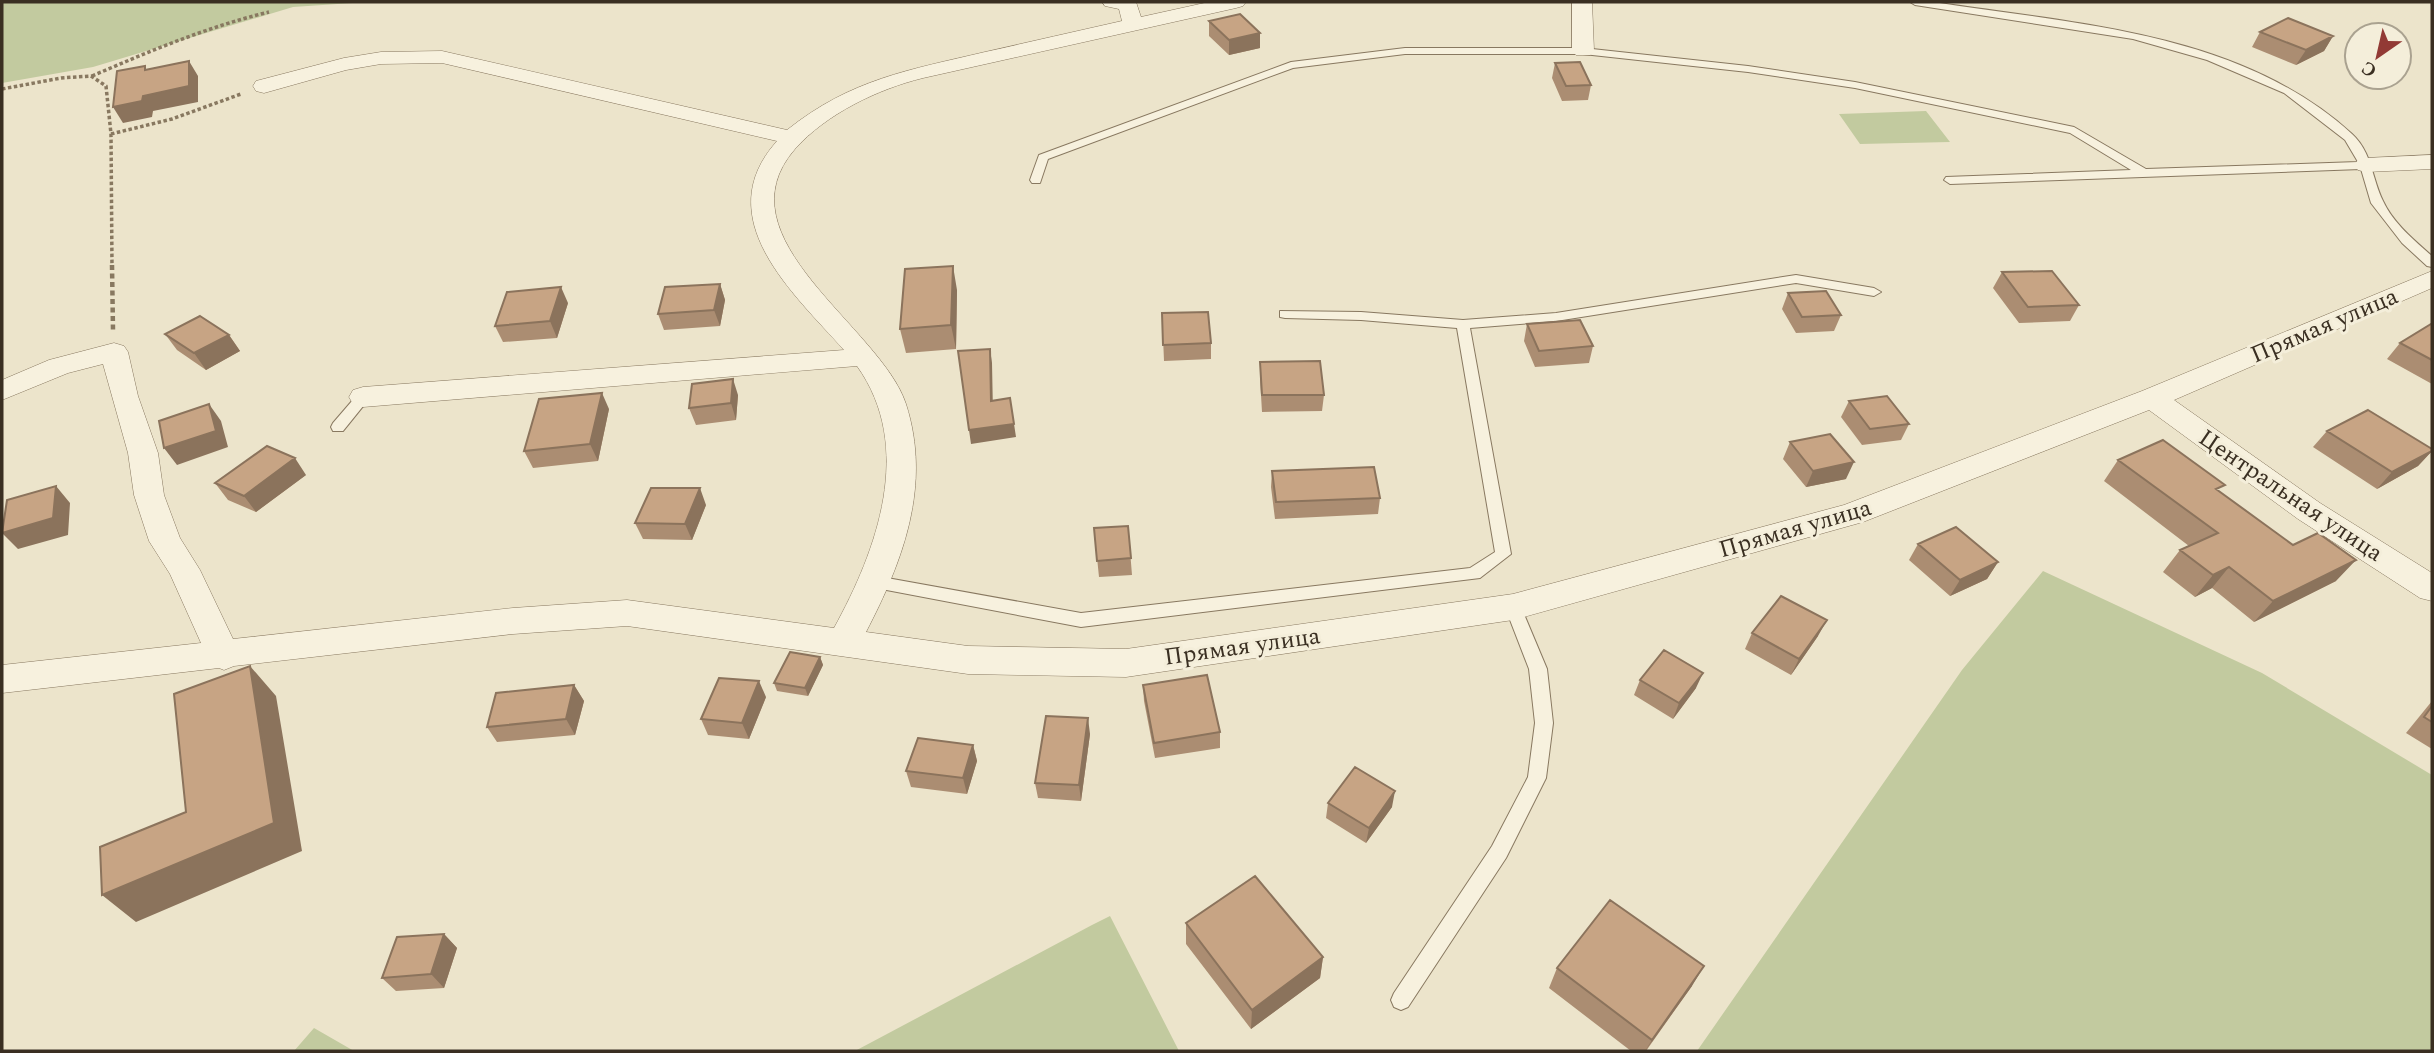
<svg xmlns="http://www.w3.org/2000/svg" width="2434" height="1053" font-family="Spectral,serif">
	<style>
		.green { fill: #c2ca9f }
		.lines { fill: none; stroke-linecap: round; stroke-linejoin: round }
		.lane-casing { stroke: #887860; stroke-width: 2 }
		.street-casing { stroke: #887860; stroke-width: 1 }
		.path-far1 { stroke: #887860; stroke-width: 3.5; stroke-dasharray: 3.5 2.5; stroke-linecap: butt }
		.path { stroke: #887860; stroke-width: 4.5; stroke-dasharray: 5 3.5; stroke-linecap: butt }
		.lane { fill: #f7f1de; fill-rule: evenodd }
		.street { fill: #f7f1de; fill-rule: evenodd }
		.wall { fill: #ab8d72 }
		.shaded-wall { fill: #8b735c }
		.building { fill: #c7a484; stroke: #8b735c; stroke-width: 2 }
		.labels { text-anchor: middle; stroke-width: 6; stroke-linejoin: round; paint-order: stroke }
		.street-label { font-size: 24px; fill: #3a2f22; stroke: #f4eeda }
	</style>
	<rect width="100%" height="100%" fill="#ece4cb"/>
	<path class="green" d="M2,2H367L293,7L93,67L2,83Z
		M1926,111L1950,142L1860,144L1839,114Z
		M2043,571L2262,673L2432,775V1051H1697L1962,670Z
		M1110,916L1179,1051H855L1092,925Z
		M314,1028L354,1051H294Z"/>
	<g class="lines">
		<defs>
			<path id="lane" d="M1910,2H1933C2075,24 2241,32 2352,134C2372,152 2372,179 2383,201C2393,223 2415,241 2432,256V267L2427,266L2402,243L2371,203L2361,169L1950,184L1944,180L1946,177L2131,170L2070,133L1855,88L1748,72L1583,54H1405L1293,68L1048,159L1040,183H1032L1030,180L1039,155L1291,62L1405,48H1583L1748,66L1855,82L2074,127L2146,169L2358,162L2345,140L2284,93L2207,60L2133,39L1915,5Z
				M1796,275L1874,288L1881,292L1874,296L1796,283L1556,321L1470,328L1511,554L1480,578L1081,627L876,588L870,586L868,582L870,578L876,576L1081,613L1470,568L1495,552L1457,328L1361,320L1285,318L1280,317V311L1361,312L1463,320L1556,313Z
				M363,392L368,394L370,397L368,400L343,431H333L331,427L333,423L358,394Z
				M1513,601L1519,602L1521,607L1547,669L1553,723L1546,778L1506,858L1408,1007L1401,1010L1394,1007L1391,1000L1394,993L1492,846L1528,777L1535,723L1529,669L1505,607L1507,602Z"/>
			<path id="street" d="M1102,2H1136L1141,17L1209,2H1246L1243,6L1236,8L923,78C878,89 826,114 795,149C717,238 881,327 906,404C932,485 903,561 866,632L968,646L1126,649L1513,594L1844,505L2142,391L2432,271V288L2174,400L2320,503L2432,573V601L2420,598L2298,519L2149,410L1863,522L1513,620L1126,677L968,674L627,626L513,634L234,666L224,670L219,668L2,693V665L201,643L170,574L149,541L134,495L128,453L103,364L68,373L2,400V380L49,360L114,343L124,346L128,352L138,396L158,453L164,495L180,538L200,570L233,639L513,608L627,600L834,628C877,550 915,447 857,366L363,407L353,404L349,397L353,390L363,387L844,350C793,293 708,218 777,141L442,63L381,64L346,70L264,93L256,91L253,86L256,81L344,58L381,52L442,51L787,130C851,79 909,70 985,52C1031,42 1076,31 1122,21L1119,9L1105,6Z
				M1572,2H1592L1594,51L1590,55H1576L1572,51Z
				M2432,155V169L2366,172L2358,170L2354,165L2358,160L2366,158Z"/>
		</defs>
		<use href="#lane" class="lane-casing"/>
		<use href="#street" class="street-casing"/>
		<path class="path-far1" d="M92,76C150,51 207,27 269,12
			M2,89L61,78L91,76L106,86L111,134L112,267
			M111,134L172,119L241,94"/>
		<path class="path" d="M112,265L113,330"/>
		<use href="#lane" class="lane"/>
		<use href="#street" class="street"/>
	</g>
	<path class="wall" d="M1209,21L1260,48L1229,55L1209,36Z
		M2260,32L2333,36L2324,51L2296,65L2252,47Z
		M1555,63L1591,85L1588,100L1562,101L1552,78Z
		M2002,272L2079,305L2070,321L2019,323L1993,288Z
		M720,284L725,300L720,326L664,330L658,314Z
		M957,290L956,349L906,353L900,329Z
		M1788,293L1841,315L1834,331L1796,333L1782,309Z
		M568,303L557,338L503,342L495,326Z
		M1162,313L1211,343V359L1164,361Z
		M1527,324L1593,346L1589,363L1535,367L1524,341Z
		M2432,325V384L2387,359L2400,343Z
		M165,334L229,335L240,351L206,370L177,350Z
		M1260,362L1324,395L1322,411L1262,412L1260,378Z
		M738,395L736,420L696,425L689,408Z
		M1849,401L1909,424L1901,440L1862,445L1841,417Z
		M609,409L598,461L533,468L524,451Z
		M2327,431L2432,451L2418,466L2377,489L2313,447Z
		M1790,442L1846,479L1806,487L1783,459Z
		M2118,460L2220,492L2336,581L2254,622L2212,588L2195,597L2163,572L2180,550L2189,546L2104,481Z
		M1272,471L1380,498L1378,514L1275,519L1271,487Z
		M306,475L256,512L228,500L215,483Z
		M706,505L692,540L643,539L635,523Z
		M1128,526L1132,575L1099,577L1094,528Z
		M1918,544L1998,562L1987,579L1950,596L1909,560Z
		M1752,633L1818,636L1791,675L1745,649Z
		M820,657L823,665L808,696L777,691L774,683Z
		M1640,680L1696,688L1673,719L1634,695Z
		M574,685L584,701L575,735L497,742L487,727Z
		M1143,685L1220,732V748L1155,758L1144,701Z
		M766,697L749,739L708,735L701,719Z
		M2432,701V749L2406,733Z
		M1090,734L1081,801L1038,798L1035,783Z
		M973,745L977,761L967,794L911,787L906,771Z
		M1328,803L1392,807L1366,843L1326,818Z
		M1186,923L1323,957L1320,978L1251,1029L1186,944Z
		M444,934L457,948L444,988L396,991L382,978Z
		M1557,968L1692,986L1646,1051H1631L1549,988Z"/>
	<path class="shaded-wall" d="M1260,33V48L1229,55V40Z
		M2333,36L2324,51L2296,65L2306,50Z
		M189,61L198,76V102L153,111L152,117L123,123L113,107Z
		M953,266L957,290L956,349L951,325Z
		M720,284L725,300L720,326L714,310Z
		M561,287L568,303L557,338L550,321Z
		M229,335L240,351L206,370L194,353Z
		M990,349L992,363L993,414L991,401Z
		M733,379L738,395L736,420L731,403Z
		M602,393L609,409L598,461L590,444Z
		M209,404L221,421L228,447L177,465L164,448Z
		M1014,424L1016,437L971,444L969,430Z
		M2432,451L2418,466L2377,489L2392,472Z
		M295,458L306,475L256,512L244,496Z
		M1854,462L1846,479L1806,487L1813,471Z
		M56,486L70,503L68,535L18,549L2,533Z
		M700,488L706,505L692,540L685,524Z
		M2356,560L2336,581L2254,622L2273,601Z
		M1998,562L1987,579L1950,596L1960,580Z
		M2229,567L2212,588L2195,597L2213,575Z
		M1827,620L1818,636L1791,675L1799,659Z
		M820,657L823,665L808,696L805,688Z
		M250,666L276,696L302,851L136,922L102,895L274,823Z
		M1703,673L1696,688L1673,719L1679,703Z
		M759,681L766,697L749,739L742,723Z
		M574,685L584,701L575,735L566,719Z
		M1088,718L1090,734L1081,801L1079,785Z
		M973,745L977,761L967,794L963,778Z
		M1395,791L1392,807L1366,843L1369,828Z
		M444,934L457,948L444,988L431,974Z
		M1323,957L1320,978L1251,1029L1252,1010Z
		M1704,966L1692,986L1645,1051L1652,1040Z"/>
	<path class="building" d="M1240,14L1260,33L1229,40L1209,21Z
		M2288,18L2333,36L2306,50L2260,32Z
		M189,61V86L143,96L142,101L113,107L117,71L145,66V70Z
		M1580,62L1591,85L1566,86L1555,63Z
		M953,266L951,325L900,329L905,269Z
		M2052,271L2079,305L2028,307L2002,272Z
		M720,284L714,310L658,314L665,287Z
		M561,287L550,321L495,326L507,292Z
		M1826,291L1841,315L1802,317L1788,293Z
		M1208,312L1211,343L1163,345L1162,313Z
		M200,316L229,335L194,353L165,334Z
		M1580,320L1593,346L1539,351L1527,324Z
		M2431,324L2432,325V360L2400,343Z
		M990,349L991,401L1010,398L1014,424L969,430L958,351Z
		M1320,361L1324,395H1262L1260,362Z
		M733,379L731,403L689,408L692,384Z
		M602,393L590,444L524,451L539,399Z
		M1887,396L1909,424L1870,429L1849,401Z
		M209,404L216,431L164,448L159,421Z
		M2368,410L2432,449V451L2392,472L2327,431Z
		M1830,434L1854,462L1813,471L1790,442Z
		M2163,440L2225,485L2216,489L2293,545L2318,533L2356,560L2273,601L2229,567L2213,575L2180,550L2218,533L2118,460Z
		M267,446L295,458L244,496L215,483Z
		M1374,467L1380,498L1276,502L1272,471Z
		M56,486L53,518L2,533L7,500Z
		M651,488H700L685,524L635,523Z
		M1128,526L1131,558L1097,561L1094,528Z
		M1956,527L1998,562L1960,580L1918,544Z
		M1781,596L1827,620L1799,659L1752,633Z
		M1664,650L1703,673L1679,703L1640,680Z
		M790,652L820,657L805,688L774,683Z
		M250,666L274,823L102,895L100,847L186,812L174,694Z
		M1207,675L1220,732L1154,743L1143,685Z
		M719,678L759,681L742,723L701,719Z
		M574,685L566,719L487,727L496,693Z
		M2432,706V722L2424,717Z
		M1046,716L1088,718L1079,785L1035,783Z
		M918,738L973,745L963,778L906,771Z
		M1355,767L1395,791L1369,828L1328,803Z
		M1255,876L1323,957L1252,1010L1186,923Z
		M1610,900L1704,966L1652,1040L1557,968Z
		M444,934L431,974L382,978L397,937Z"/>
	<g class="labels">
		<g class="street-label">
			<text transform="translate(2324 325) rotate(-23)" y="8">Прямая улица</text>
			<text transform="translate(2291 495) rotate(34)" y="8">Центральная улица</text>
			<text transform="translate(1795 528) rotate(-16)" y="8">Прямая улица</text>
			<text transform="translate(1242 646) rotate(-8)" y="8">Прямая улица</text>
		</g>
	</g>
	<rect width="2434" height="1053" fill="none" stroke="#3a2f22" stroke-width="7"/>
	<g transform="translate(2378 56) rotate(214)"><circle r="33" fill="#f4eeda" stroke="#aaa290" stroke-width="2"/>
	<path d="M0-5L12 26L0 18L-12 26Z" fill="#923a35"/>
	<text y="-10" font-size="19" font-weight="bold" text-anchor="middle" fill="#3a2f22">С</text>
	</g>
</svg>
